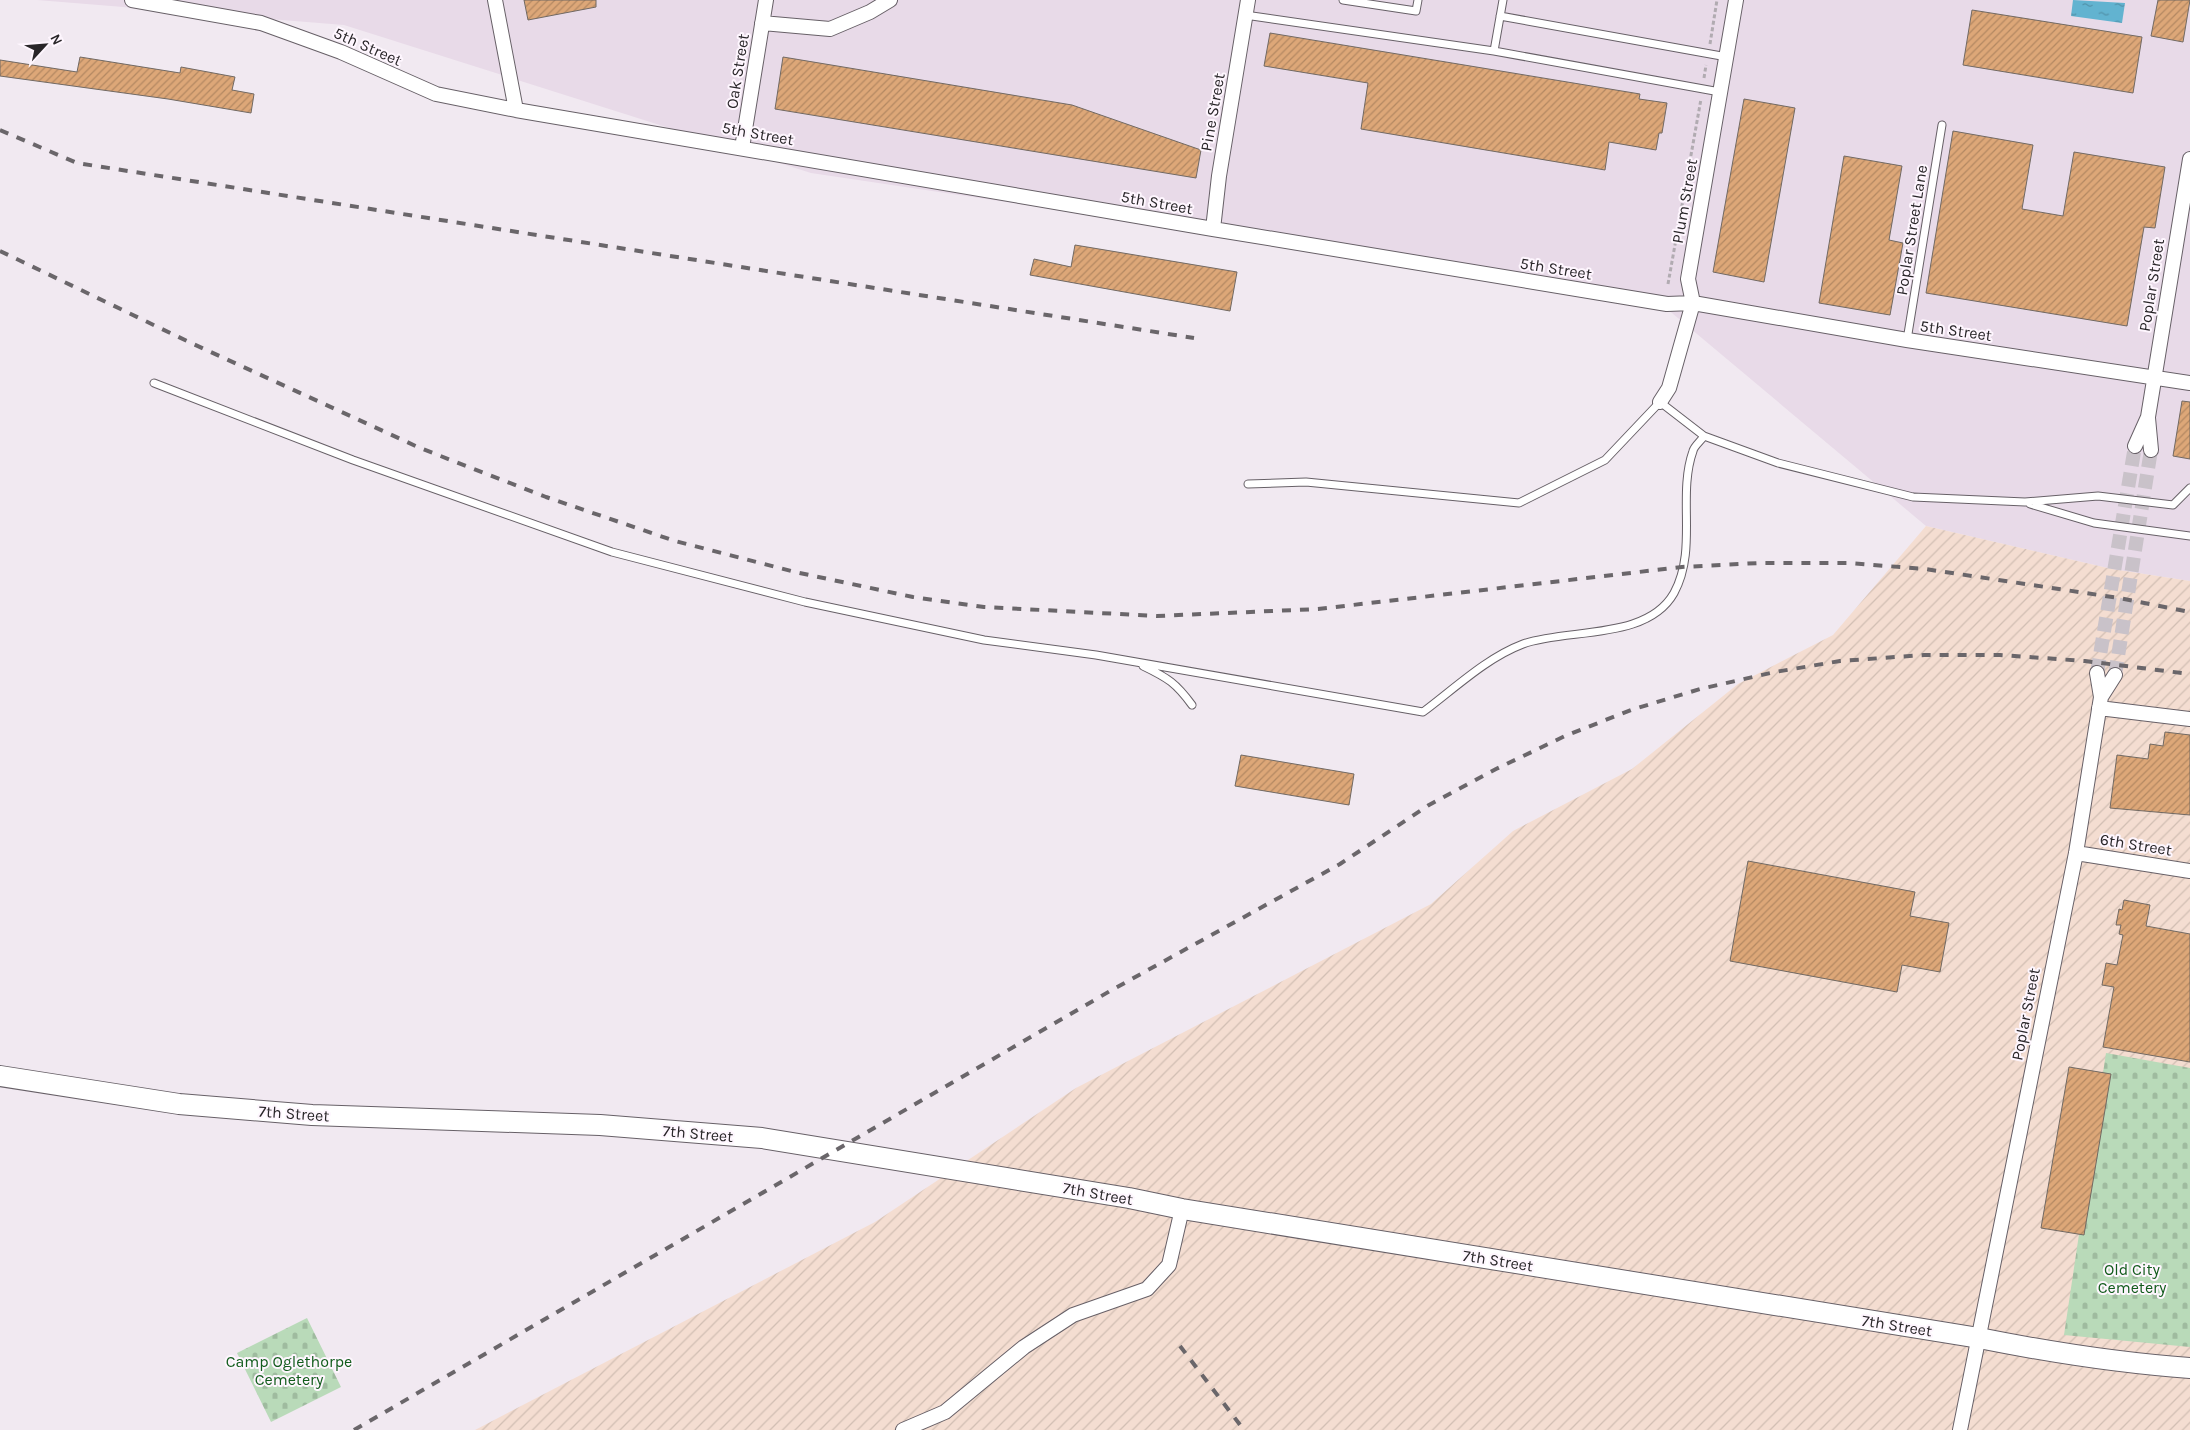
<svg xmlns="http://www.w3.org/2000/svg" width="2190" height="1430" font-family="Karla,sans-serif">
	<style>
		.built { fill: #e8dae8 }
		.industrial { fill: url(#industrial-furrows) }
		.cemetery { fill: url(#cemetery-stones) }
		.water { fill: url(#water-ripples) }
		.building { fill: url(#building-hatch); stroke: #716963 }
		.lines { fill: none; stroke-linecap: round; stroke-linejoin: round }
		.street-tunnel { stroke: #c9c2c9; stroke-width: 14; stroke-dasharray: 14 7; stroke-linecap: butt }
		.lane-casing { stroke: #676067; stroke-width: 9 }
		.street-casing { stroke: #676067; stroke-width: 16 }
		.secondary-casing { stroke: #676067; stroke-width: 22 }
		.path { stroke: #b1abb1; stroke-width: 3; stroke-dasharray: 4 2.5; stroke-linecap: butt }
		.lane { stroke: #fff; stroke-width: 7 }
		.street { stroke: #fff; stroke-width: 14 }
		.secondary { stroke: #fff; stroke-width: 20 }
		.rail { stroke: #6a666a; stroke-width: 4; stroke-dasharray: 9 9; stroke-linecap: butt }
		.labels { text-anchor: middle; stroke-width: 4; stroke-linejoin: round; paint-order: stroke }
		.street-label { font-size: 16px; fill: #292629; stroke: #fef6fe }
		.park-label { font-size: 16px; fill: #125c1c; stroke: #fef6fe }
	</style>
	<defs>
		<pattern id="industrial-furrows" width="10" height="10" patternUnits="userSpaceOnUse" patternTransform="scale(1.25)"><rect width="10" height="10" fill="#f4ddd1"/><path d="M-1 1l2-2M0 10L10 0M9 11l2-2" fill="none" stroke="#d1beb3"/></pattern>
		<pattern id="cemetery-stones" width="16" height="16" patternUnits="userSpaceOnUse" patternTransform="scale(1.25)"><rect width="16" height="16" fill="#b9dab9"/><path d="M2 7V4a2 2 0 0 1 4 0v3zM10 15v-3a2 2 0 0 1 4 0v3z" fill="#9fbb9f"/></pattern>
		<pattern id="water-ripples" width="26" height="14" patternUnits="userSpaceOnUse" patternTransform="scale(1.25)"><rect width="26" height="14" fill="#62b3d0"/><path d="M2 4q2-2 4 0t4 0M15 11q2-2 4 0t4 0" fill="none" stroke="#5191a9"/></pattern>
		<pattern id="building-hatch" width="6" height="6" patternUnits="userSpaceOnUse" patternTransform="scale(1.25)"><rect width="6" height="6" fill="#dda778"/><path d="M-1 1l2-2M0 6l6-6M5 7l2-2" fill="none" stroke="#b38862"/></pattern>
	</defs>
	<rect width="100%" height="100%" fill="#f1e9f1"/>
	<path class="built" d="M37,0H2190V581L2112,569L1926,526L1660,303L1397,260L811,173L344,25Z"/>
	<path class="industrial" d="M1926,526L2112,569L2190,581V1430H475L875,1222L1076,1088L1431,904L1513,831L1632,769L1738,684L1833,635Z"/>
	<path class="cemetery" d="M2106,1053L2190,1068V1347L2064,1335Z
		M307,1318L341,1387L271,1422L237,1353Z"/>
	<path class="water" d="M2073,0L2125,3L2122,23L2071,16Z"/>
	<path class="building" d="M524,0H596V7L528,20Z
		M2158,0H2190L2183,42L2151,36Z
		M1972,10L2142,37L2133,93L1963,65Z
		M1270,33L1640,94L1639,99L1667,103L1662,133H1659L1656,150L1609,142L1605,170L1361,129L1368,83L1264,66Z
		M80,57L180,73L181,67L235,77L232,90L254,94L251,113L168,99L0,76V60L77,72Z
		M783,57L1072,105L1201,150L1196,178L775,109Z
		M1744,99L1795,108L1764,282L1713,272Z
		M1953,131L2033,145L2022,209L2063,216L2074,152L2165,167L2155,228L2144,227L2127,326L1926,293Z
		M1844,156L1902,166L1889,240L1903,243L1890,315L1819,303Z
		M1075,245L1237,272L1230,311L1030,275L1034,259L1071,267Z
		M2182,401L2190,402V459L2173,456Z
		M2165,732L2190,735V815L2110,808L2117,755L2148,759L2150,744L2163,746Z
		M1241,755L1354,774L1349,805L1235,786Z
		M1748,861L1915,892L1910,916L1949,923L1940,972L1902,965L1897,992L1730,961Z
		M2124,900L2150,905L2146,926L2190,934V1062L2103,1047L2114,987L2102,985L2106,963L2117,965L2123,935L2119,934L2121,925H2116L2119,909L2122,910Z
		M2069,1067L2111,1074L2084,1235L2041,1228Z"/>
	<g class="lines">
		<path class="street-tunnel" d="M2097,673L2135,446
			M2115,675L2151,450"/>
		<defs>
			<path id="lane" d="M1343,0L1416,11L1418,0
				M1245,15L1494,51L1720,92
				M1500,16L1727,57
				M1494,51L1503,0
				M1907,340L1942,125
				M154,383L353,460L612,552L805,602L984,640L1096,655L1423,712C1454,689 1486,658 1523,644C1567,628 1647,641 1674,593C1698,549 1677,496 1693,451C1694,446 1701,441 1704,436
				M1248,484L1306,482L1519,503L1605,460L1660,402L1704,436L1778,463L1913,497L2025,502L2098,496L2173,505L2190,488
				M2030,504L2094,523L2190,536
				M1143,666C1168,678 1176,683 1192,705"/>
			<path id="street" d="M132,0L261,23L341,52L436,94L516,110L1213,229L1667,304L1693,303L1907,340L2190,383
				M495,0L516,110
				M762,23L830,29L870,12L890,0
				M742,148L766,0
				M1213,229L1219,176L1248,0
				M1660,402L1669,388L1693,303L1688,279L1736,0
				M2148,418L2151,450
				M2135,446L2148,417L2190,159
				M2101,697L2115,675
				M2099,708L2190,719
				M2076,853L2190,871
				M903,1430L945,1412L1024,1347L1073,1315L1147,1289L1169,1265L1182,1209
				M1960,1430L2076,853L2101,697L2097,673"/>
			<path id="secondary" d="M0,1076L179,1104L312,1115L600,1125L762,1138L1129,1198L1182,1209L1979,1338C2049,1352 2119,1363 2190,1368"/>
		</defs>
		<use href="#lane" class="lane-casing"/>
		<use href="#street" class="street-casing"/>
		<use href="#secondary" class="secondary-casing"/>
		<path class="path" d="M1710,44L1717,0
			M1704,78L1706,65
			M1668,284L1701,99"/>
		<use href="#lane" class="lane"/>
		<use href="#street" class="street"/>
		<use href="#secondary" class="secondary"/>
		<path class="rail" d="M0,130L77,163L1194,338
			M0,251L189,342L420,448L546,497L675,541L795,572L913,597L984,607L1157,616L1318,609L1682,567L1759,563H1848L1925,569L2119,598L2190,612
			M1180,1346L1244,1430
			M354,1430L1110,991L1340,864L1429,805L1496,769L1565,736L1631,710L1700,689L1775,672L1840,661L1924,655H2000L2085,661L2190,674"/>
	</g>
	<g class="labels">
		<g class="street-label">
			<text transform="translate(368 46) rotate(24)" y="6">5th Street</text>
			<text transform="translate(737 71) rotate(-81)" y="6">Oak Street</text>
			<text transform="translate(1212 112) rotate(-80)" y="6">Pine Street</text>
			<text transform="translate(758 133) rotate(10)" y="6">5th Street</text>
			<text transform="translate(1684 201) rotate(-80)" y="6">Plum Street</text>
			<text transform="translate(1157 202) rotate(10)" y="6">5th Street</text>
			<text transform="translate(1911 230) rotate(-81)" y="6">Poplar Street Lane</text>
			<text transform="translate(1556 268) rotate(9)" y="6">5th Street</text>
			<text transform="translate(2151 285) rotate(-81)" y="6">Poplar Street</text>
			<text transform="translate(1956 330) rotate(8)" y="6">5th Street</text>
			<text transform="translate(2136 844) rotate(9)" y="6">6th Street</text>
			<text transform="translate(2025 1014) rotate(-79)" y="6">Poplar Street</text>
			<text transform="translate(294 1113) rotate(4)" y="6">7th Street</text>
			<text transform="translate(698 1133) rotate(5)" y="6">7th Street</text>
			<text transform="translate(1098 1193) rotate(10)" y="6">7th Street</text>
			<text transform="translate(1498 1260) rotate(9)" y="6">7th Street</text>
			<text transform="translate(1897 1325) rotate(9)" y="6">7th Street</text>
		</g>
		<g class="park-label">
			<text x="2132" y="1275">Old City<tspan x="2132" dy="18">Cemetery</tspan></text>
			<text x="289" y="1367">Camp Oglethorpe<tspan x="289" dy="18">Cemetery</tspan></text>
		</g>
	</g>
	<g transform="translate(45 45) rotate(64)" stroke="#fef6fe" stroke-width="4" paint-order="stroke">
	<path d="M0-4L9 19L0 12L-9 19Z" fill="#292629"/>
	<text y="-8" font-size="14" font-weight="bold" text-anchor="middle" fill="#292629">N</text>
	</g>
</svg>
